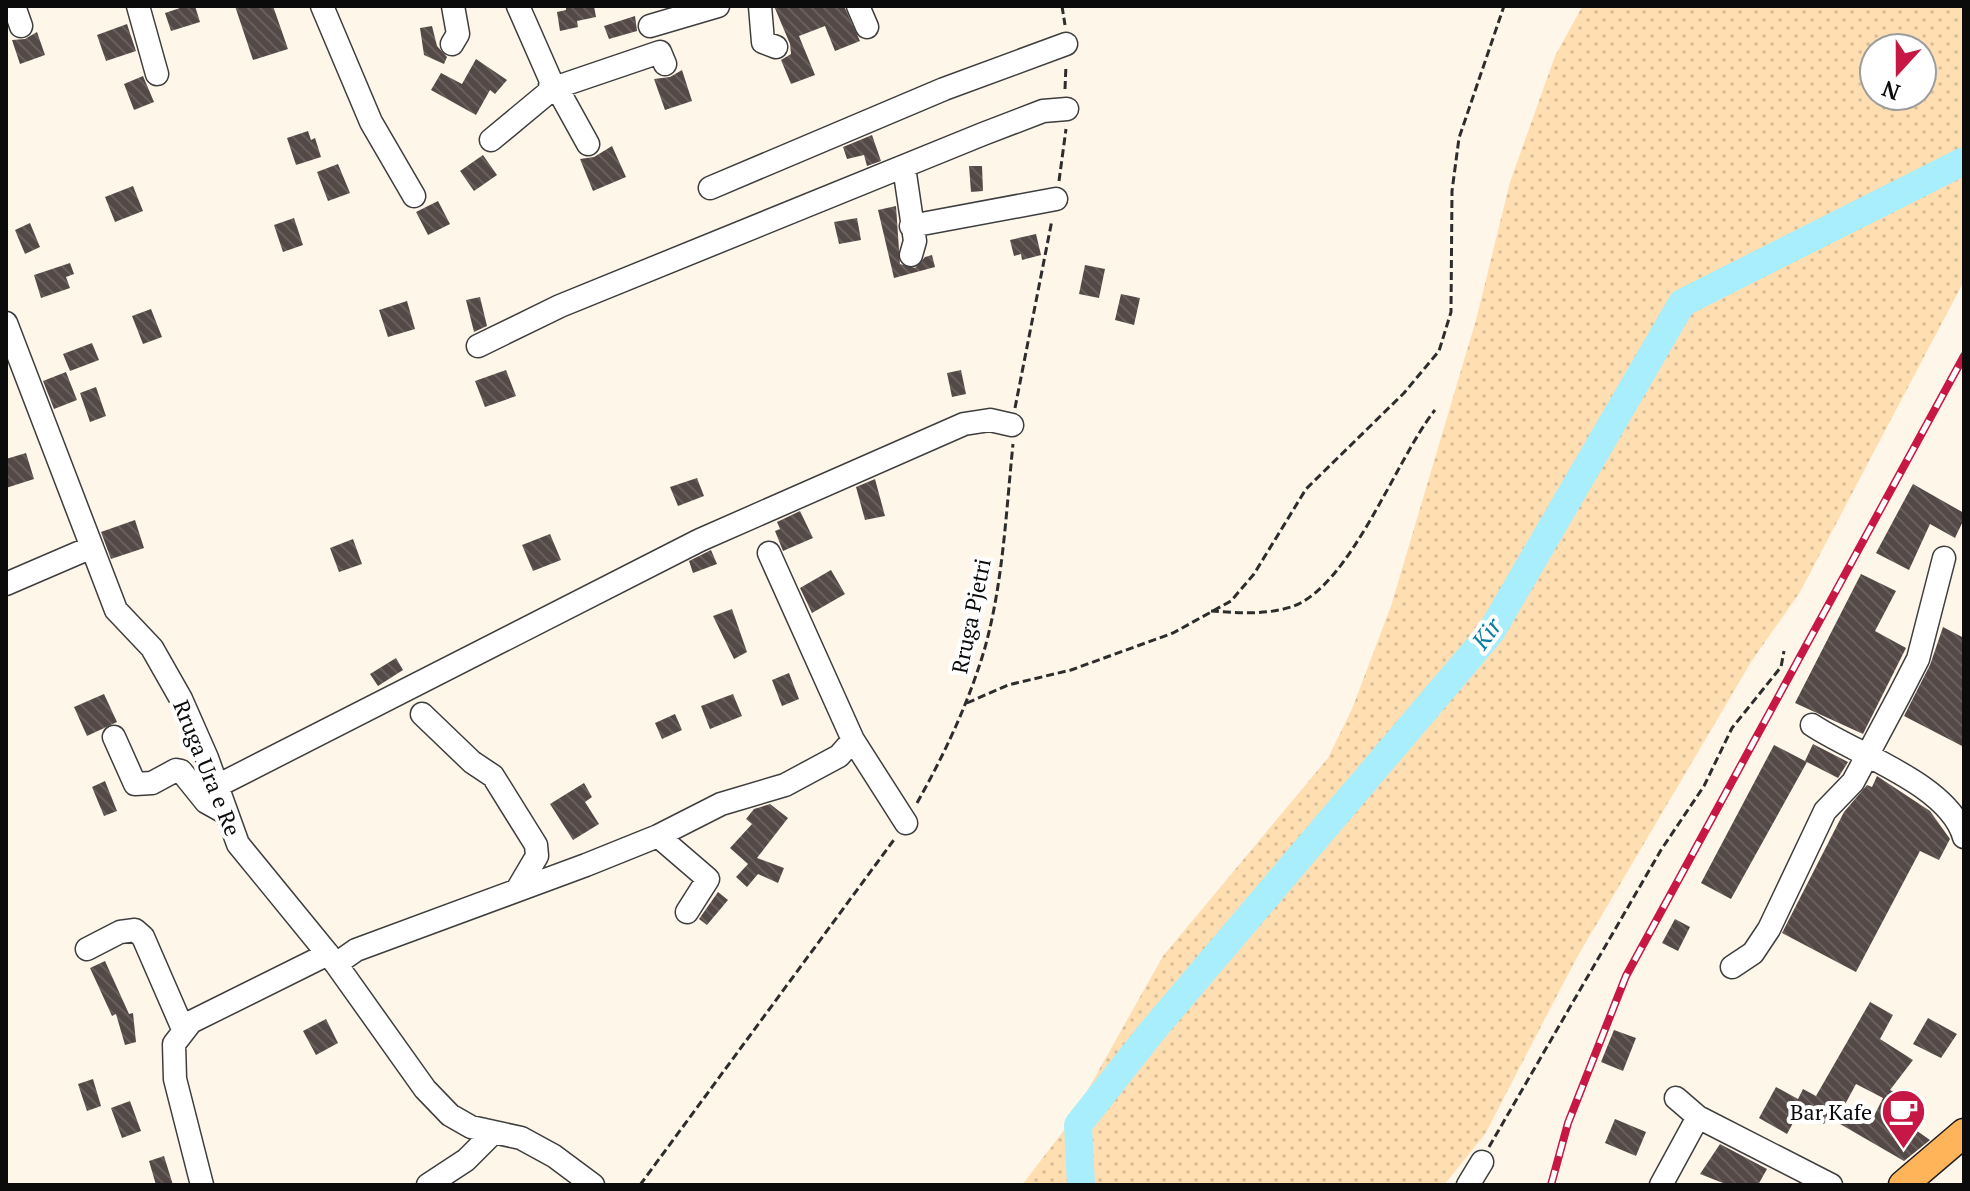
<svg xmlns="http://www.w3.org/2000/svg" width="1970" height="1191" font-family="'PT Serif',serif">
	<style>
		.sand { fill: url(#sand-dots); fill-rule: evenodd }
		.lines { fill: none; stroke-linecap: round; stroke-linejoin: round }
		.river { stroke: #a9eefc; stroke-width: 28 }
		.building { fill: url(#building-back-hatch); fill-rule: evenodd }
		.minor-casing { stroke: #3e3e3e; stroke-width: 25 }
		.major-casing { stroke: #1c1c1c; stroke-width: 31 }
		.path { stroke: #2d2d2d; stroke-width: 3; stroke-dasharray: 8 4; stroke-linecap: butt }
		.minor { stroke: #fff; stroke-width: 22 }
		.major { stroke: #ffb45a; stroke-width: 28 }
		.rail-casing { stroke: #c71744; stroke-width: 8 }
		.rail { stroke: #fff; stroke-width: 5; stroke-dasharray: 15; stroke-linecap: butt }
		.labels { text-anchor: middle; stroke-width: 8; stroke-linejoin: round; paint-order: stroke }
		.street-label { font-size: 22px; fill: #0b0b0b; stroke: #fff }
		.poi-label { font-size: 22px; fill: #0b0b0b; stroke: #fff; text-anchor: end }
		.water-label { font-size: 24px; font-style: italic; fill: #0a7da0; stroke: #fff }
	</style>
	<defs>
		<pattern id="sand-dots" width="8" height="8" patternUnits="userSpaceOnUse" patternTransform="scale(2)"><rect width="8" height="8" fill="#ffdeb2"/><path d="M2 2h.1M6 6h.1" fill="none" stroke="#d9bd98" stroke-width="1.8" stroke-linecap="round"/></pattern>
		<pattern id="building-back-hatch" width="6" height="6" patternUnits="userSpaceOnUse" patternTransform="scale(2)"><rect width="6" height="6" fill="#554947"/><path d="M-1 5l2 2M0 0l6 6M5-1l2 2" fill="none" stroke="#685f5d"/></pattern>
	</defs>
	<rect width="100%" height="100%" fill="#fff6ea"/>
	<path class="sand" d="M1964,6V281L1800,592L1751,662L1576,959L1485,1134L1444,1185H1022L1068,1125L1163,956L1328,758L1352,709L1391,606L1476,320L1510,182L1555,56L1582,7ZM1874,48H1922V96H1874Z"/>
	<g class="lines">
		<path class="river" d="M1081,1185L1078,1125L1153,1030L1491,632L1682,303L1964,161"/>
	</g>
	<path class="building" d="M186,6H195L200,22L171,31L165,13Z
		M235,6H273L288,49L253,60Z
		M566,6H594L596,17L577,21L578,27L560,31L557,12L566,10Z
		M774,6H844L860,41L835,51L825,26L799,36L815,75L791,84L781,60L791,54L790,44Z
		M635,16L637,31L609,39L604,26Z
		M127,24L136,51L106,61L97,35Z
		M432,26L437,46L447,57L444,64L424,55L420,28Z
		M37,32L45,55L20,64L12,40L25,39Z
		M476,59L507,80L495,94L490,90L476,115L431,90L441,73L462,84Z
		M682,70L692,101L665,110L654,79L670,77Z
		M143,76L154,102L134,110L124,84Z
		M308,131L311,140L315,138L321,157L296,165L287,138Z
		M872,135L881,161L867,166L864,155L847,159L843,147Z
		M612,146L626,177L593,191L580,159L594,157Z
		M483,155L497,175L474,191L460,171Z
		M338,164L350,193L328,201L317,172Z
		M969,166H982L983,191L971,192Z
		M133,186L143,211L115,222L105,197Z
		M438,201L450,224L428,235L416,212Z
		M896,206L900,264L915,268L925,257L932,255L935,267L894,278L878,210Z
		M294,218L303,245L283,252L274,225Z
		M857,218L861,240L839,244L834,222Z
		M30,223L40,247L25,254L15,230Z
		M1036,234L1041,255L1022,260L1021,254L1014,256L1010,240Z
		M70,263L74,274L66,277L70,288L41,298L34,275Z
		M1085,265L1105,269L1099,298L1079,294Z
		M1121,294L1140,298L1134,325L1115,320Z
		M480,297L487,326L474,332L466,300Z
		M407,301L415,329L388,337L379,310Z
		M151,309L162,337L143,344L132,316Z
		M92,343L99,360L70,371L63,354Z
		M506,370L516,396L485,407L475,381Z
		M961,370L966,394L952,397L947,373Z
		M66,372L77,400L54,409L43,381Z
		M96,387L106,416L90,422L80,393Z
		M26,453L34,479L6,488V459Z
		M697,478L704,496L678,506L670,487Z
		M875,479L885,516L865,520L856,487Z
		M1913,484L1964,513V519L1955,538L1930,524L1909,570L1876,553Z
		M800,511L813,538L783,551L775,531L780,529L777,522Z
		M135,520L144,548L111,559L101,532Z
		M550,534L561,560L533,571L522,545Z
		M353,539L362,564L339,572L330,548Z
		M711,550L717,564L693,573L689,561Z
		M831,570L845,594L812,613L800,588Z
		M1861,574L1896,591L1875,631L1906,648L1863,734L1795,703Z
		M732,609L747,652L734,659L713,616Z
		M1943,627L1964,638V747L1904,716L1930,665Z
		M396,658L403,670L378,686L370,674Z
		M789,673L799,699L782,706L772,680Z
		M104,694L117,722L87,736L74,707Z
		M733,694L742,716L710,729L701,706Z
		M675,714L682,730L662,739L655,723Z
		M1813,744L1848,762L1838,778L1805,761Z
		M1774,745L1807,762L1731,899L1701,883Z
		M1877,776L1930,811L1950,839L1939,860L1920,851L1856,972L1782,933L1844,812L1867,785L1872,787Z
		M105,781L117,811L104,816L92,787Z
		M584,783L592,797L585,802L599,824L573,840L550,804Z
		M770,804L788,818L757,858L784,868L778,883L758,874L747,887L736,877L748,864L730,848L752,824L746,819L754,809Z
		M718,892L728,900L707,925L699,919Z
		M1675,919L1690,927L1678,951L1662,943Z
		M105,961L129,1014L133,1013L136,1042L125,1045L116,1014L112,1016L90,968Z
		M1870,1002L1893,1015L1880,1039L1913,1060L1890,1090L1920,1106L1910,1126L1930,1140L1904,1161L1828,1117L1824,1124L1800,1110L1787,1134L1759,1118L1776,1087L1798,1099L1803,1089L1816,1096ZM1856,1084L1883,1098L1870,1124L1842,1110Z
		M1928,1018L1957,1034L1941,1058L1913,1044Z
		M326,1019L338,1043L316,1055L303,1031Z
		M1614,1030L1636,1038L1623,1071L1601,1062Z
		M93,1079L101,1106L87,1111L78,1084Z
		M130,1101L141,1131L122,1138L111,1108Z
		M1615,1119L1646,1132L1636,1156L1605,1143Z
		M1720,1144L1767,1169L1758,1185H1728L1700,1174Z
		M164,1156L173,1185H156L149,1161Z"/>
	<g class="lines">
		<defs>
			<path id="minor" d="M14,6L21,26
				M138,6L157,74
				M322,6L371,122L414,196
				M760,6L763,42L776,47
				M858,6L867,27
				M650,26L718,6
				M452,44L458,34L453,6
				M491,140L550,91L551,81L518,6
				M588,144L562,97L550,86H560L660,52L665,64
				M904,167L915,241L911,255
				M710,188L944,89L1066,44
				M911,226L1056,199
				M6,323L116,610L152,648L181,699L207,758L238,844L336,964L425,1089L450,1115L471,1127L521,1138L554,1156L593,1185
				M478,346L560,306L983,134L1043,111L1067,109
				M6,584L92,547
				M422,714L472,762L493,776L536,845L537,856L517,890
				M1812,725C1855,754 1949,784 1964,837
				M114,737L135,784L152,783L176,770L181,771L206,802L224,812
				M853,740L906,823
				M215,787L700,540L964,424L990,420L1012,425
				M658,836L708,879L687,912
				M87,949L120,932L135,930L143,937L183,1029
				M336,964L356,950L586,865L658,836L721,804L785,785L839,756L853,740L769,553
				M1732,967L1753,953L1769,929L1825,811L1853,782L1899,696L1918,659L1944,558
				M1676,1098L1698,1117L1831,1185
				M202,1185L175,1079L174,1044L191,1022L328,954
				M428,1185L466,1160L493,1133
				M1468,1185L1482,1162
				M1661,1185L1698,1117"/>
			<path id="major" d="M1903,1185L1964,1133"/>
		</defs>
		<use href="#minor" class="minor-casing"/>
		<use href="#major" class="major-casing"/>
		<path class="path" d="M1062,6L1065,25
			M1065,89L1066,65
			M1059,181L1066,129
			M1015,408L1052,220
			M1211,611C1237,613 1266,615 1291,607C1350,588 1396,459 1435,410
			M967,703L1008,685L1071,670L1173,633L1231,601L1254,574L1306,489L1404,393L1439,351L1451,312L1452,191L1459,138L1504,6
			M917,803C944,755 968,704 984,651C1003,585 1006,512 1013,444
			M1489,1147L1661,850L1704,786L1732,728L1781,667L1784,651
			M640,1185L896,837"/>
		<use href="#minor" class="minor"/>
		<use href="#major" class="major"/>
		<defs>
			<path id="rail" d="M1551,1185L1568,1123L1626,976L1964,356"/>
		</defs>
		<use href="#rail" class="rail-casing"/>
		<use href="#rail" class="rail"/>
	</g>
	<defs>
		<symbol id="cafe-pin" viewBox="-11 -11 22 30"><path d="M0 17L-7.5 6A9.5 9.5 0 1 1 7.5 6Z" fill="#c71744" stroke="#fff"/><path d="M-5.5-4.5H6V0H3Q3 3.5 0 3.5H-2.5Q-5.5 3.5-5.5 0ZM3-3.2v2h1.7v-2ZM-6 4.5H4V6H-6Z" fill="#fff"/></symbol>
	</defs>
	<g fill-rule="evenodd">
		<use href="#cafe-pin" x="1878" y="1086" width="51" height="69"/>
	</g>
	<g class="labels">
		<g class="street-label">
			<text transform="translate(971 616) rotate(-78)" y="8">Rruga Pjetri</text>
			<text transform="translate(207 768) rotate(68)" y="8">Rruga Ura e Re</text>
		</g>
		<g class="poi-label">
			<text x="1872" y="1120">Bar Kafe</text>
		</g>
		<g class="water-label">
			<text transform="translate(1487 634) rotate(-54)" y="8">Kir</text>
		</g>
	</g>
	<rect width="1970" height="1191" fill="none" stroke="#0b0b0b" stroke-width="16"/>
	<g transform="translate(1898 72) rotate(201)"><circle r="38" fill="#ffffff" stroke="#9d9d9d" stroke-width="2"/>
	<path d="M0-6L14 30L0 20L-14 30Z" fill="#c71744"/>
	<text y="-12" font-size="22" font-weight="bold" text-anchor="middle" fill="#0b0b0b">N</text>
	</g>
</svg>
